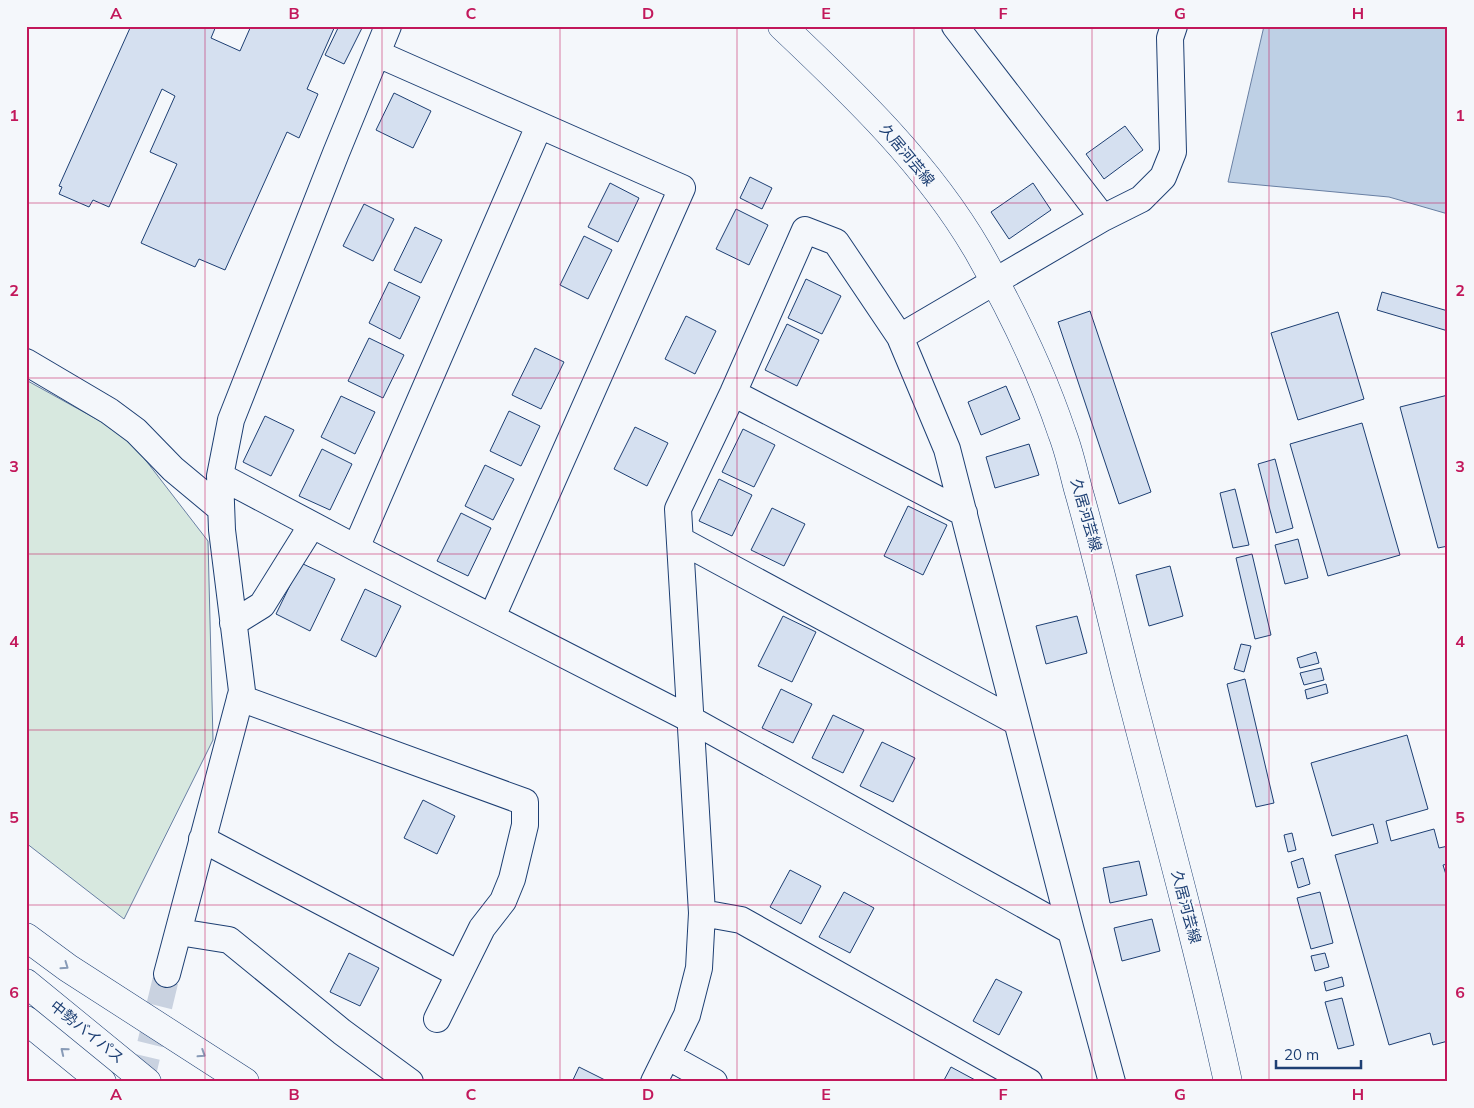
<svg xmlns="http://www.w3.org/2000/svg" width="1474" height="1108" font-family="Mulish,'Noto Sans JP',sans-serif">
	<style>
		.green { fill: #d7e8df; stroke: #687fa3 }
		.water { fill: #bed0e5; stroke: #687fa3 }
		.building { fill: #d5e0f0; stroke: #1d3f73 }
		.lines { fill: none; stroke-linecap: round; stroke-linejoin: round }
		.minor-tunnel { stroke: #c9d2e0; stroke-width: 26; stroke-dasharray: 26 13; stroke-linecap: butt }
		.minor-casing { stroke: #1d3f73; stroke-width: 28 }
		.primary-casing { stroke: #1d3f73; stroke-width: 29 }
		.trunk-casing { stroke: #1d3f73; stroke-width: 29 }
		.minor { stroke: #f4f7fb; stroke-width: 26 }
		.primary { stroke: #f4f7fb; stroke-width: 28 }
		.trunk { stroke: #f4f7fb; stroke-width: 28 }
		.oneway { stroke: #889bb7 }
		.grid { fill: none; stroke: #c2185b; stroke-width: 1; stroke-opacity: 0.55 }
		.labels { text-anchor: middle; stroke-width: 4; stroke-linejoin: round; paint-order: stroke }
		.street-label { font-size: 15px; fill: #1d3f73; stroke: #f4f7fb }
		.neatline { fill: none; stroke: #c2185b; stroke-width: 2 }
		.grid-label { font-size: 16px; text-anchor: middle; font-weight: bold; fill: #c2185b }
	</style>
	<rect width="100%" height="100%" fill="#f4f7fb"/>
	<path class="green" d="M26,380L127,436L208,541L213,740L124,919L26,843Z"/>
	<path class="water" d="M1264,26H1448V214L1389,197L1228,182Z"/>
	<path class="building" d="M125,26H216L211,38L240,51L251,26H335L307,89L318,94L299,138L287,132L225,270L199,259L195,267L141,243L177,164L150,152L175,96L162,89L109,207L93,200L89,207L59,194L62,187L59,186L130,28Z
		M339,26H363L344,64L325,55Z
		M394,93L431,111L413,148L376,130Z
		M1125,126L1143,150L1104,179L1086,154Z
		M750,177L772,188L762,209L740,198Z
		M610,183L639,198L618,242L588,227Z
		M1033,183L1051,210L1009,239L991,212Z
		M364,204L394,219L373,261L343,246Z
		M736,209L768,225L749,265L716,249Z
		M415,227L442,240L421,283L394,270Z
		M584,236L612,250L588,299L560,285Z
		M806,279L841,296L822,334L788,318Z
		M389,282L420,297L400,339L369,323Z
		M1382,292L1448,311V331L1377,310Z
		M1090,311L1151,492L1119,504L1058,322Z
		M1338,312L1364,399L1298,420L1271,333Z
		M686,316L716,331L695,374L665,359Z
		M787,324L819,340L797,386L765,370Z
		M369,338L404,355L383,398L348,381Z
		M535,348L564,362L541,409L512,395Z
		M1006,386L1020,419L981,435L968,402Z
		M1448,395V546L1438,548L1400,407Z
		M341,396L375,412L355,454L321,437Z
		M509,411L540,426L521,466L490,451Z
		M265,416L294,430L271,476L243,462Z
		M1362,423L1400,555L1328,576L1290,444Z
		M635,427L668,443L647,486L614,469Z
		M743,429L775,445L754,487L722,472Z
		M1029,444L1039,475L995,488L986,457Z
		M322,449L352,464L330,510L299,496Z
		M1275,459L1293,528L1276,533L1258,464Z
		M485,465L514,479L493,520L465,506Z
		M719,479L752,495L732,536L699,521Z
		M1235,489L1249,545L1233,548L1220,493Z
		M908,506L947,525L923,575L884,556Z
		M772,508L805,524L784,566L751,550Z
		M461,513L491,528L468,576L437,561Z
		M1298,539L1308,578L1285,584L1275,545Z
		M1252,554L1271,635L1255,639L1236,558Z
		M301,563L335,579L310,631L276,614Z
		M1170,566L1183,616L1149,626L1136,575Z
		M365,589L401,606L376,657L341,640Z
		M783,616L816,632L792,682L758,666Z
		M1077,616L1087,653L1046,664L1036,626Z
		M1241,644L1251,646L1244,672L1234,669Z
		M1316,652L1319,663L1300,668L1297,658Z
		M1321,668L1324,680L1304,685L1300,673Z
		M1245,679L1274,803L1256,807L1227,684Z
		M1326,684L1328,693L1307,699L1305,690Z
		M781,689L812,704L793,743L762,728Z
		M833,715L864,730L843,773L812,758Z
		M1407,735L1428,809L1386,821L1391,841L1434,829L1439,848L1448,846V864L1443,865L1448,881V1041L1433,1045L1430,1033L1389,1045L1335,855L1378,843L1373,824L1332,836L1311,763Z
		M882,742L915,758L893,802L860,786Z
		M423,800L455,816L437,854L404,838Z
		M1292,833L1296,850L1288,852L1284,835Z
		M1303,858L1310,884L1298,888L1291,862Z
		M1139,861L1147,895L1110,903L1103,868Z
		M790,870L821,886L801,924L770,907Z
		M844,892L874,908L850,953L819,937Z
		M1320,892L1333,943L1311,949L1297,898Z
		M1152,919L1160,951L1122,961L1114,928Z
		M349,953L379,968L360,1006L330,992Z
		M1325,953L1329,967L1315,971L1311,956Z
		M1342,977L1344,986L1326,991L1324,982Z
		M996,979L1022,992L999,1035L973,1021Z
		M1342,998L1354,1045L1338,1049L1325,1002Z
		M579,1067L609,1082H572Z
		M951,1067L977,1081L976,1082H943Z"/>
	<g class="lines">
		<path class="minor-tunnel" d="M141,1082L167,974"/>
		<defs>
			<path id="minor" d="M378,54L682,188L492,617
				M1103,218L1141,199L1163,177L1173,152L1170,38L1174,26
				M900,337L1103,218L955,26
				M26,362L109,411L136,431L173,469L221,509
				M733,393L964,513
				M220,476L356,548L690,719L1071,931
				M680,540L1017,722
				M356,548L539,126
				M233,623L262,605L312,525
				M240,698L525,802V825L512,879L503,901L482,928L437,1019
				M202,839L459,974
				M702,913L741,920L1029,1082
				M179,932L229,940L342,1032L410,1082
				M167,974L242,691L222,530L220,476L231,420L336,153L388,26
				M667,1056L714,1082
				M654,1082L687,1015L699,968L702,913L678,509L733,393L805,230L836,242L900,337L947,449L1071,931L1112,1082"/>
			<path id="primary" d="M782,26C854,94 928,165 978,251C1011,309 1041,370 1062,433C1069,451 1073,470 1078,489C1097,555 1112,622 1129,688C1163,819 1199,950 1228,1082"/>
			<path id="trunk" d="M26,937L68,968L245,1082
				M26,983L147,1082
				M26,1020L102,1082"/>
		</defs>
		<use href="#minor" class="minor-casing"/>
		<use href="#primary" class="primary-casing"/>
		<use href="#trunk" class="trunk-casing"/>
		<use href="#minor" class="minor"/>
		<use href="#primary" class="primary"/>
		<use href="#trunk" class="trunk"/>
	</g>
	<defs><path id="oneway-chevron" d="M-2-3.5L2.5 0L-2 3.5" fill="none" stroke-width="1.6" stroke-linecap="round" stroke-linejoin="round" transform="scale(1.25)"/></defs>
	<g class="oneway">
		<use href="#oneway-chevron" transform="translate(65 966) rotate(35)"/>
		<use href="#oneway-chevron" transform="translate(64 1051) rotate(-141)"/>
		<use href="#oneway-chevron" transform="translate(202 1054) rotate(33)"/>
	</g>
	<path class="grid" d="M205,26V1082M382,26V1082M560,26V1082M737,26V1082M914,26V1082M1092,26V1082M1269,26V1082M26,203H1448M26,378H1448M26,554H1448M26,730H1448M26,905H1448"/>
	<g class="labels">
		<g class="street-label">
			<text transform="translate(907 155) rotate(50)" y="5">久居河芸線</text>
			<text transform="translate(1086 515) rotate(74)" y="5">久居河芸線</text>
			<text transform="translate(1186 907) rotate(75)" y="5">久居河芸線</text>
			<text transform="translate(87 1032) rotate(39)" y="5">中勢バイパス</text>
		</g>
	</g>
	<rect width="1474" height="1108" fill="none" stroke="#f4f7fb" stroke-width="55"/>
	<path d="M1276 1060v8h85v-8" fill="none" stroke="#1d3f73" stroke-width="2.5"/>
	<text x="1284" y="1060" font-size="15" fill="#1d3f73" stroke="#f4f7fb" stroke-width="4" paint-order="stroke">20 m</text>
	<rect x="28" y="28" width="1418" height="1052" class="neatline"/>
	<g class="grid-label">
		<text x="116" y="19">A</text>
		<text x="294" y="19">B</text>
		<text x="471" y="19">C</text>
		<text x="648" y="19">D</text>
		<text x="826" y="19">E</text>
		<text x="1003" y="19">F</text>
		<text x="1180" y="19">G</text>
		<text x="1358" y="19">H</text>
		<text x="14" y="121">1</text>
		<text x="1460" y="121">1</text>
		<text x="14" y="296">2</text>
		<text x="1460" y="296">2</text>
		<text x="14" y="472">3</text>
		<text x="1460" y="472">3</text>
		<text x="14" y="647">4</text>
		<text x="1460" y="647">4</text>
		<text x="14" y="823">5</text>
		<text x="1460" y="823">5</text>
		<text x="14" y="998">6</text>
		<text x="1460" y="998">6</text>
		<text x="116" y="1100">A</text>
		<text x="294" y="1100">B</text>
		<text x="471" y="1100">C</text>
		<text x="648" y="1100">D</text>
		<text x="826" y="1100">E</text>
		<text x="1003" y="1100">F</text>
		<text x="1180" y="1100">G</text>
		<text x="1358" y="1100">H</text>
	</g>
</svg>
